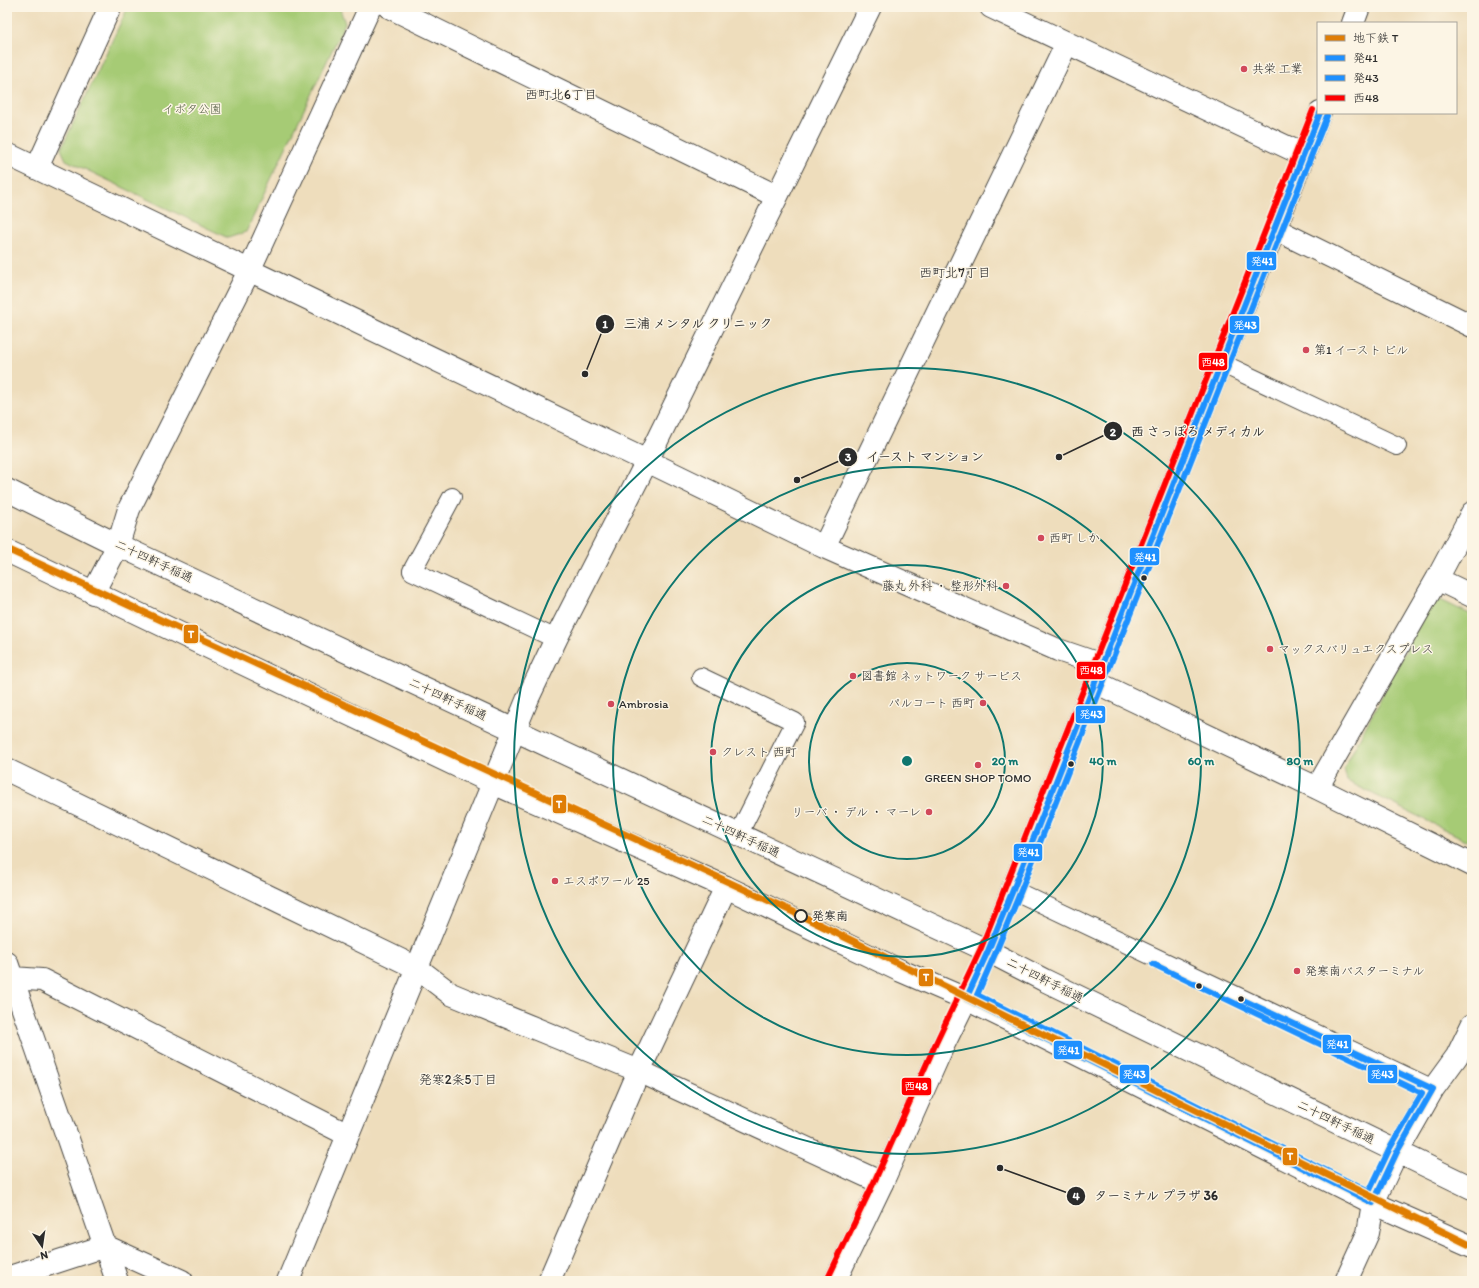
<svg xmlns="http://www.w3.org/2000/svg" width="1479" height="1288" font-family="Itim,'Klee One',sans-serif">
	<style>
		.green { fill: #a6cb74; stroke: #687b50 }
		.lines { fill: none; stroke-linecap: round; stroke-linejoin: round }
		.service-casing { stroke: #484641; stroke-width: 20 }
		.minor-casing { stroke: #484641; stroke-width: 24 }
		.tertiary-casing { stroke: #484641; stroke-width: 24 }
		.service { stroke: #fff; stroke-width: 18 }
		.minor { stroke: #fff; stroke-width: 22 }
		.tertiary { stroke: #fff; stroke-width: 22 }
		.bus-1-casing { stroke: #fcf5e5; stroke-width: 9 }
		.bus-2-casing { stroke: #fcf5e5; stroke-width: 9 }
		.bus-3-casing { stroke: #fcf5e5; stroke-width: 9 }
		.bus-1 { stroke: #1e90ff; stroke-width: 6 }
		.bus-2 { stroke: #1e90ff; stroke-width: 6 }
		.bus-3 { stroke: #f00; stroke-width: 6 }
		.metro-1-casing { stroke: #fcf5e5; stroke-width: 10 }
		.metro-1 { stroke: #df7d06; stroke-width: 7 }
		.ring { fill: none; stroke: #0f766e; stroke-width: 2 }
		.poi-dot { fill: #d1495b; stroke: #fcf5e5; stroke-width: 1.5 }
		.bus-dot { fill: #2b2b2b; stroke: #fcf5e5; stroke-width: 1.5 }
		.stop-dot { fill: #fcf5e5; stroke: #2b2b2b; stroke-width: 2 }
		.labels { text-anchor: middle; stroke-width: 3; stroke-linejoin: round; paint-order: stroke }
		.poi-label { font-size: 12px; fill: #2b2b2b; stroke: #fcf5e5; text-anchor: start }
		.park-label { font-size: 12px; fill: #505b41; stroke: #fcf5e5 }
		.street-label { font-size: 12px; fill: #2b2b2b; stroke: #fcf5e5 }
		.stop-label { font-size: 12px; font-weight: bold; fill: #2b2b2b; stroke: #fcf5e5; text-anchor: start }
		.neighbourhood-label { font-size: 13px; fill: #2b2b2b; stroke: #fcf5e5 }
		.centre { fill: #0f766e; stroke: #fcf5e5; stroke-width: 2 }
		.ring-label { font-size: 12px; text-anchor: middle; font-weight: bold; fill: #0f766e; stroke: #fcf5e5; stroke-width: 3; stroke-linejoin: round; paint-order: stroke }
		.leader { fill: none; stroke: #2b2b2b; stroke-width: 1.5 }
		.callout-dot { fill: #2b2b2b; stroke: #fcf5e5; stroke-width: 1.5 }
		.mark-label { font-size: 12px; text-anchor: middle; font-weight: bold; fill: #fff }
		.callout-label { font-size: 13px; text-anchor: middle; font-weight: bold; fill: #2b2b2b; stroke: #fcf5e5; stroke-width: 3; stroke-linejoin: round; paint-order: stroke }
		.line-badge { stroke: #fcf5e5; stroke-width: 1.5 }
		.badge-label { font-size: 11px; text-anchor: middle; font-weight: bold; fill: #fff }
	</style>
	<rect width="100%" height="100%" fill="#fcf5e5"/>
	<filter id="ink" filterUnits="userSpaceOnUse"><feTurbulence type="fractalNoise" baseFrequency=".025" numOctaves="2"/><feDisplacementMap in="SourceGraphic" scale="8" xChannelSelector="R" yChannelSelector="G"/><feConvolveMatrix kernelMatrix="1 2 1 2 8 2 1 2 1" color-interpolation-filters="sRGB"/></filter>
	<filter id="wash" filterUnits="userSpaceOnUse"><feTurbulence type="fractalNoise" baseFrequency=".012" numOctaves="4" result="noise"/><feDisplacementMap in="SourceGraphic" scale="16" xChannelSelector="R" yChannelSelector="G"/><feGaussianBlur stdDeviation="0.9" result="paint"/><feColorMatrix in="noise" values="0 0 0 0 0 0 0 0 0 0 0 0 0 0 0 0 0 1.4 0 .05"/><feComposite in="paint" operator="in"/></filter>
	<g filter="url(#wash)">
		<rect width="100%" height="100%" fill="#eeddbc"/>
		<path class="green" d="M128,7H337L340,9L345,23L246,232L228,238L66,160L61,149Z
			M1434,597L1472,615V843L1347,781L1344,768Z"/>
	</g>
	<g filter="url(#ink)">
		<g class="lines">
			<defs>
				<path id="service" d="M1221,363L1397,446
					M452,497L412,571L556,639
					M701,677L795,722L738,835
					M1013,890L1433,1089"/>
				<path id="minor" d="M389,7L776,196
					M991,7L1304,155
					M7,154L647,461L824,547L1058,650L1102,665
					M37,168L110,7
					M1275,229L1472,326
					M824,547L1067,43
					M1437,579L1472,596
					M93,593L118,545L129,509L249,271L370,7
					M1095,682L1317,788L1472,865
					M7,770L417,968L451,994L639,1071L882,1183
					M1317,788L1437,579L1472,513
					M7,963L117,1281
					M12,978L42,980L348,1135
					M7,1278L105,1246L182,1281
					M288,1281L528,698L556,639L647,461L870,7
					M549,1281L639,1071L726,887
					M1346,1281L1368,1233L1373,1203L1397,1152L1433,1089L1457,1056L1472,1025"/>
				<path id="tertiary" d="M1353,23L1359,7
					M7,490L118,545L988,951L1044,980L1472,1188
					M7,551L493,783L726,887L901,971L966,999L1023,1027L1373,1203L1472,1247
					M835,1281L882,1183L942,1048L966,999L988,951L1221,363L1275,229L1320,113"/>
			</defs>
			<use href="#service" class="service-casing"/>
			<use href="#minor" class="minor-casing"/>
			<use href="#tertiary" class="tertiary-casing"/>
			<use href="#service" class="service"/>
			<use href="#minor" class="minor"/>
			<use href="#tertiary" class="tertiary"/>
			<defs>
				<path id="bus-1" d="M966,999L988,951L1013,890L1320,113
					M966,999L1373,1203
					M1241,999L1433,1089
					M1373,1203L1397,1152L1433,1089"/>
				<path id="bus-2" d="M1153,964L1422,1093L1390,1148L1369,1192L977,995L995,954L1020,893L1327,116"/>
				<path id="bus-3" d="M828,1278L875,1180L935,1045L981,948L1313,110"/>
			</defs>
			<use href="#bus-1" class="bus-1-casing"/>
			<use href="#bus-2" class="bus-2-casing"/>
			<use href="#bus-3" class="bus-3-casing"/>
			<use href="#bus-1" class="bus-1"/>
			<use href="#bus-2" class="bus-2"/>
			<use href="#bus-3" class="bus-3"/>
			<defs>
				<path id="metro-1" d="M7,549L802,916L1472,1246"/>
			</defs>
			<use href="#metro-1" class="metro-1-casing"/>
			<use href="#metro-1" class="metro-1"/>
		</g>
	</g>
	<g class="ring">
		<circle cx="907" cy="761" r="98"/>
		<circle cx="907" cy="761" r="196"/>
		<circle cx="907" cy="761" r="294"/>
		<circle cx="907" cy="761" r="393"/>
	</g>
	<g class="poi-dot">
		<circle cx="1244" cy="69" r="4"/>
		<circle cx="1306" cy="350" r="4"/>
		<circle cx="1041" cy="538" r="4"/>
		<circle cx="1006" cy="586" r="4"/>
		<circle cx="1270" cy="649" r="4"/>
		<circle cx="853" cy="676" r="4"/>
		<circle cx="983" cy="703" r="4"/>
		<circle cx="611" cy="704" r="4"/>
		<circle cx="713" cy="752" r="4"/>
		<circle cx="978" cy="765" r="4"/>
		<circle cx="929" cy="812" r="4"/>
		<circle cx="555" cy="881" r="4"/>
		<circle cx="1297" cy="971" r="4"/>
	</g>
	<g class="bus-dot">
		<circle cx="1144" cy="578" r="3.5"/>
		<circle cx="1071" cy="764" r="3.5"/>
		<circle cx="1199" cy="986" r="3.5"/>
		<circle cx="1241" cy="999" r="3.5"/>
	</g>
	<circle class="stop-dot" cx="801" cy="916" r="6"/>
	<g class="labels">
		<g class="poi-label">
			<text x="1252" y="73">共栄 工業</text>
			<text x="1314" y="354">第1 イースト ビル</text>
			<text x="1049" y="542">西町 しか</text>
			<text x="998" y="590" text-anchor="end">藤丸 外科 ・ 整形外科</text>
			<text x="1278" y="653">マックスバリュエクスプレス</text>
			<text x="861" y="680">図書館 ネットワーク サービス</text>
			<text x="975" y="707" text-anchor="end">パルコート 西町</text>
			<text x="619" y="708">Ambrosia</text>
			<text x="721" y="756">クレスト 西町</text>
			<text x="978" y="782" text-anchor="middle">GREEN SHOP TOMO</text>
			<text x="921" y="816" text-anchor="end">リーバ ・ デル ・ マーレ</text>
			<text x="563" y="885">エスポワール 25</text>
			<text x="1305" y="975">発寒南バスターミナル</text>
		</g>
		<g class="park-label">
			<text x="192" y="113">イボタ公園</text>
		</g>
		<g class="street-label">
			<text transform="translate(154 561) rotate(25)" y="4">二十四軒手稲通</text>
			<text transform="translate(448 699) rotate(25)" y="4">二十四軒手稲通</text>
			<text transform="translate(741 836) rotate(25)" y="4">二十四軒手稲通</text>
			<text transform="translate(1045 980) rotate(27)" y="4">二十四軒手稲通</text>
			<text transform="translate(1336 1122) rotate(26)" y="4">二十四軒手稲通</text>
		</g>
		<g class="stop-label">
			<text x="812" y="920">発寒南</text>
		</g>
		<g class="neighbourhood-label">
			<text x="561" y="99">西町北6丁目</text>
			<text x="955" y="277">西町北7丁目</text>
			<text x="458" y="1084">発寒2条5丁目</text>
		</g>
	</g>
	<circle cx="907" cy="761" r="6" class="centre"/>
	<g class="ring-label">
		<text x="1005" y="765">20 m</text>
		<text x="1103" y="765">40 m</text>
		<text x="1201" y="765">60 m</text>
		<text x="1300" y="765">80 m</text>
	</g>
	<path class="leader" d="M585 374L605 324M1059 457L1113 431M797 480L848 457M1000 1168L1076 1196"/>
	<g class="callout-dot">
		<circle cx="585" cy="374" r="4"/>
		<circle cx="1059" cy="457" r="4"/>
		<circle cx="797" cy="480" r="4"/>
		<circle cx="1000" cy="1168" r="4"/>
		<circle cx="605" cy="324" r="10"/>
		<circle cx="1113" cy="431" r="10"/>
		<circle cx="848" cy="457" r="10"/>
		<circle cx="1076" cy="1196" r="10"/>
	</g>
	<g class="mark-label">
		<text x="605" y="328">1</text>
		<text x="1113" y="436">2</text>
		<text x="848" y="461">3</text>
		<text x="1076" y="1200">4</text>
	</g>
	<g class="callout-label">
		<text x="698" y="328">三浦 メンタル クリニック</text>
		<text x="1198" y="436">西 さっぽろ メディカル</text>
		<text x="925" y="461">イースト マンション</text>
		<text x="1156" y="1200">ターミナル プラザ 36</text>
	</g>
	<g class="line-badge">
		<rect x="1246" y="251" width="31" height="20" rx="4" fill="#1e90ff"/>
		<rect x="1229" y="315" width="31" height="19" rx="4" fill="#1e90ff"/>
		<rect x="1198" y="352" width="30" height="19" rx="4" fill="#f00"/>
		<rect x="1129" y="547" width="31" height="19" rx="4" fill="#1e90ff"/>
		<rect x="183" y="624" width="16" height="20" rx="4" fill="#df7d06"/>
		<rect x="1076" y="661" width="30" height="19" rx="4" fill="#f00"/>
		<rect x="1075" y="705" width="31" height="19" rx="4" fill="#1e90ff"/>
		<rect x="552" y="794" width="15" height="20" rx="4" fill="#df7d06"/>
		<rect x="1013" y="843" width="30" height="19" rx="4" fill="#1e90ff"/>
		<rect x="918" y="968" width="16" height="19" rx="4" fill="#df7d06"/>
		<rect x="1322" y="1034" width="30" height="20" rx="4" fill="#1e90ff"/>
		<rect x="1053" y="1040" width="30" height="20" rx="4" fill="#1e90ff"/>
		<rect x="1367" y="1064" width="31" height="20" rx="4" fill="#1e90ff"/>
		<rect x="1119" y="1064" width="31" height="20" rx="4" fill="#1e90ff"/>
		<rect x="901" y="1077" width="31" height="19" rx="4" fill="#f00"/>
		<rect x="1282" y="1147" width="16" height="19" rx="4" fill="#df7d06"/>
	</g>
	<g class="badge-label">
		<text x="1262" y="265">発41</text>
		<text x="1245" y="329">発43</text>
		<text x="1213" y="366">西48</text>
		<text x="1145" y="561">発41</text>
		<text x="191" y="638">T</text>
		<text x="1091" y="674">西48</text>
		<text x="1091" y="718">発43</text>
		<text x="559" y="808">T</text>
		<text x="1028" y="856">発41</text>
		<text x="926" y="981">T</text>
		<text x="1337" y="1048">発41</text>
		<text x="1068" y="1054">発41</text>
		<text x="1382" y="1078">発43</text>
		<text x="1134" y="1078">発43</text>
		<text x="916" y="1090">西48</text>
		<text x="1290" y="1160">T</text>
	</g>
	<rect width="1479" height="1288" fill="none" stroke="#fcf5e5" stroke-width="24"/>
	<rect x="1317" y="22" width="140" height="92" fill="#fcf5e5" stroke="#a8a49b"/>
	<rect x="1325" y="35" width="20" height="6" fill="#df7d06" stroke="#a8a49b"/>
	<text x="1353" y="42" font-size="12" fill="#2b2b2b">地下鉄 T</text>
	<rect x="1325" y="55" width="20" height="6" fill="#1e90ff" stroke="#a8a49b"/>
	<text x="1353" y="62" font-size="12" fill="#2b2b2b">発41</text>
	<rect x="1325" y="75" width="20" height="6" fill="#1e90ff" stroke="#a8a49b"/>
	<text x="1353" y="82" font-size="12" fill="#2b2b2b">発43</text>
	<rect x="1325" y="95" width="20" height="6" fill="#ff0000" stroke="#a8a49b"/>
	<text x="1353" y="102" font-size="12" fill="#2b2b2b">西48</text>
	<g transform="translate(42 1246) rotate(167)" stroke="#fcf5e5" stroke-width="3" paint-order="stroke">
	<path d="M0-3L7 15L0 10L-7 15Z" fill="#2b2b2b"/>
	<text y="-6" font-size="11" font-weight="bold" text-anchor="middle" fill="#2b2b2b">N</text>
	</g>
</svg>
